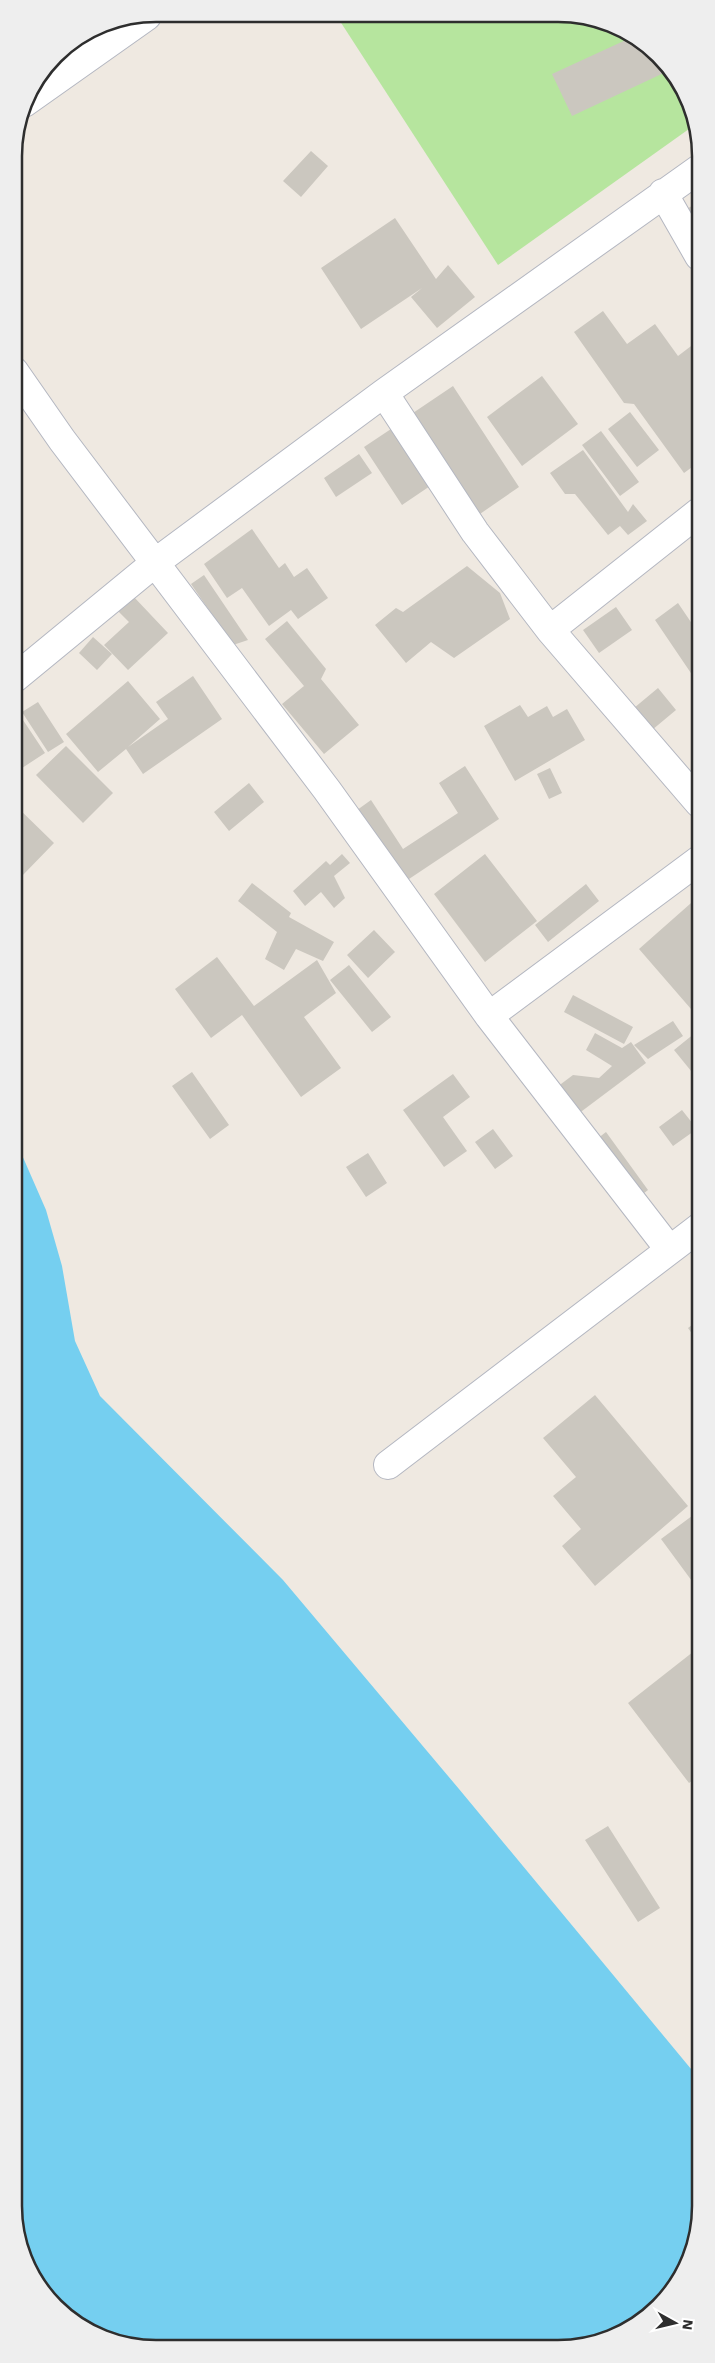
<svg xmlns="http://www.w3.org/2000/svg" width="715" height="2363" font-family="'Work Sans',sans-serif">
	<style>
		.green { fill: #b6e59e }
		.water { fill: #75cff0 }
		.building { fill: #cbc7bf }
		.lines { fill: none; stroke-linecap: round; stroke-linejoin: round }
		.minor-casing { stroke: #b4b7c1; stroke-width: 30 }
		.minor { stroke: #fff; stroke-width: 28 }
		.rim { fill: none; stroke: #2e2e2e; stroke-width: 2.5 }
	</style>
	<rect width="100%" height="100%" fill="#efe9e1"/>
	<path class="green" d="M336,15L587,17L660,56L696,124L498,265Z"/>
	<path class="water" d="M15,1139L46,1210L62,1266L75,1341L100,1396L283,1580L459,1789L701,2081V2216L690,2261L666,2301L630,2330L586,2347H129L55,2307L16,2234Z"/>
	<path class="building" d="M628,39L660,56L668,71L572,116L552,74Z
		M311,151L328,166L301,197L283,181Z
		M699,202V262L674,216Z
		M395,218L436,279L448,265L475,297L437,328L411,297L422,288L361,329L321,268Z
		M603,311L627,344L655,324L678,356L699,340V462L684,473L634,404L624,403L574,332Z
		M542,376L578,424L522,466L487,417Z
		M453,386L519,487L477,516L410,415Z
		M630,412L659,450L637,467L608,429Z
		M397,425L436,482L402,505L364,447Z
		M601,431L639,482L620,496L582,445Z
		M583,450L628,512L633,504L647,521L628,535L620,526L608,535L575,494H565L550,473Z
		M359,454L372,473L336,497L324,478Z
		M252,529L279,568L285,563L294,577L307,568L328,598L298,619L291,610L269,626L242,588L227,598L204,564Z
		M467,566L500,593L510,619L454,658L431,642L406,663L375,625L396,608L403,612Z
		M204,575L248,640L233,645L191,584Z
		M133,596L168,633L128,670L104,645L129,622L118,611Z
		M678,603L699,634V685L655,620Z
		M616,607L632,630L599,653L583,630Z
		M287,621L326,669L321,679L359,725L324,754L282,704L304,686L265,639Z
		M93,637L112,654L97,670L79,653Z
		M193,676L222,719L143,774L126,749L98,772L66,734L128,681L160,719L128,747L168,719L156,702Z
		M658,688L676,710L652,730L634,708Z
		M38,702L64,742L48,752L22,712Z
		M520,705L528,717L547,706L553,717L567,709L585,740L515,781L484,726Z
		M15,708L45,753L19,770L15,764Z
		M66,746L113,793L83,823L36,775Z
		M465,766L499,819L400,885L353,813L371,800L403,849L458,813L439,783Z
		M550,768L562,793L549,799L537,774Z
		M249,783L264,802L229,831L214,812Z
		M15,805L54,843L21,877L15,871Z
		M342,854L350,863L334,876L345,898L334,908L321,892L305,906L293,891L326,861L330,865Z
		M485,854L537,921L485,962L434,894Z
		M252,883L291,913L289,917L334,942L323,961L296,949L284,970L265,959L277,932L238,901Z
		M586,884L599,901L548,942L535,925Z
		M699,896L700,1002L691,1009L639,949Z
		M374,930L395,952L368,978L347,955Z
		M217,957L254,1006L317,960L336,993L304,1017L341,1068L301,1097L242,1015L211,1038L175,989Z
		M349,965L391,1017L372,1032L330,980Z
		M573,995L633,1027L624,1044L564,1012Z
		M673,1021L683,1036L648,1059L634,1045Z
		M700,1029V1082L674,1050Z
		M595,1033L622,1048L631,1042L646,1063L578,1114L557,1087L573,1075L599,1078L612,1066L586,1050Z
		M192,1072L229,1125L210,1139L172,1086Z
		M453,1074L470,1097L443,1117L467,1151L444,1167L403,1110Z
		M682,1110L697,1129L673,1146L659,1127Z
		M493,1129L513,1156L495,1169L475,1142Z
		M606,1132L648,1190L635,1200L593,1142Z
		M368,1153L387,1183L366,1197L346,1167Z
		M700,1319V1345L688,1328Z
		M595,1395L688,1506L595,1586L562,1546L581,1529L553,1496L576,1477L543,1438Z
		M700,1510V1592L661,1539Z
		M698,1648L700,1651V1775L689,1783L628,1703Z
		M608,1826L660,1908L638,1922L585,1840Z"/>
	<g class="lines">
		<defs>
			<path id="minor" d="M24,103L147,16
				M663,193L699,256
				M14,371L62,440L327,790L489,1016L669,1249
				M384,393L475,532L550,630L699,803
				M550,630L699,512
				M15,678L156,562L384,393L699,169
				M489,1016L699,860
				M388,1465L700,1227"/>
		</defs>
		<use href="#minor" class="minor-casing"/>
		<use href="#minor" class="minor"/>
	</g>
	<path d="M0 0H715V2363H0ZM156 22H558A134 134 0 0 1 692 156V2206A134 134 0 0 1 558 2340H156A134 134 0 0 1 22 2206V156A134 134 0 0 1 156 22Z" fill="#eee" fill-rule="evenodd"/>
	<path class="rim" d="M156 22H558A134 134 0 0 1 692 156V2206A134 134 0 0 1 558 2340H156A134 134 0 0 1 22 2206V156A134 134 0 0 1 156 22Z"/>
	<g transform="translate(675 2323) rotate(98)" stroke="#ffffff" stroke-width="4" paint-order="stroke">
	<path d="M0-4L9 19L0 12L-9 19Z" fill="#2e2e2e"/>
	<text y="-8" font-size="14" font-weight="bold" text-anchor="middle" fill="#2e2e2e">N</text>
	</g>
</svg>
